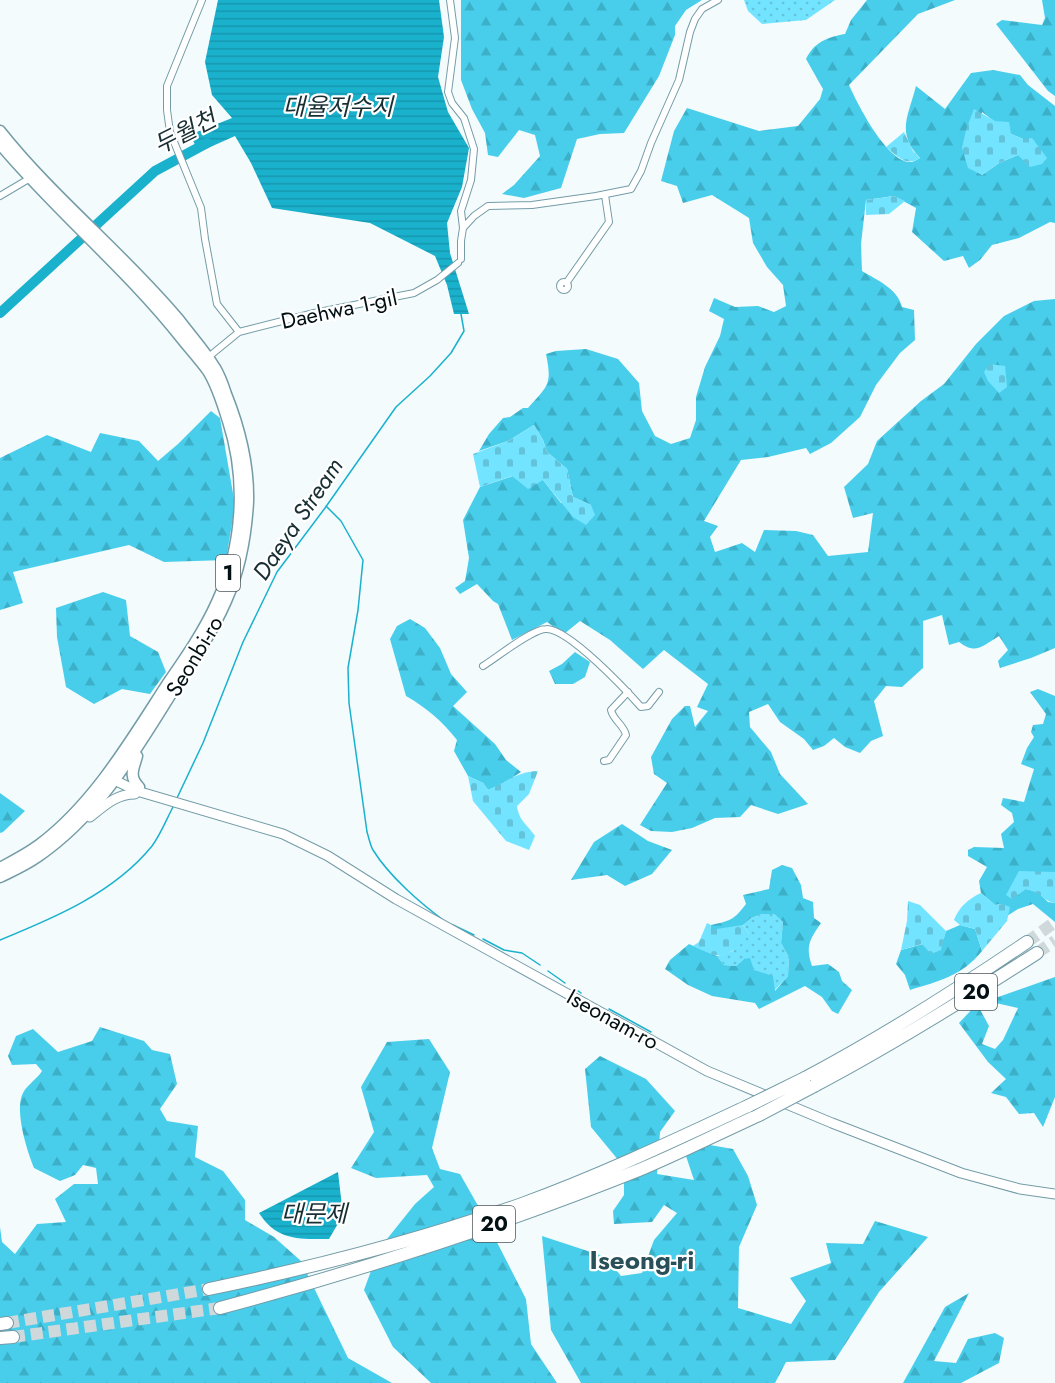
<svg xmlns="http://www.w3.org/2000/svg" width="1055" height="1383" font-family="Jost,'Noto Sans KR',sans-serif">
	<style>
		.grass { fill: url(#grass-dots) }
		.forest { fill: url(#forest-firs); fill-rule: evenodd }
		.cemetery { fill: url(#cemetery-stones) }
		.water { fill: url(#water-rules) }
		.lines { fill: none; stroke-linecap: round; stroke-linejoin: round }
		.stream { stroke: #1ab1cd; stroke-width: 1.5 }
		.river { stroke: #1ab1cd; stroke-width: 10 }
		.motorway-tunnel { stroke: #cfd8da; stroke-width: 12; stroke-dasharray: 12 6; stroke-linecap: butt }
		.minor-casing { stroke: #749ca7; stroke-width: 8 }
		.secondary-casing { stroke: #749ca7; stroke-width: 11 }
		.primary-casing { stroke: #749ca7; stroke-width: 13 }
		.motorway-casing { stroke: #749ca7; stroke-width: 14 }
		.minor { stroke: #fff; stroke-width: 6 }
		.secondary { stroke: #fff; stroke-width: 9 }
		.primary { stroke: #fff; stroke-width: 10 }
		.motorway { stroke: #fff; stroke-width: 12 }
		.motorway-bridge-casing { stroke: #749ca7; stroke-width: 14; stroke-linecap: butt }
		.motorway-bridge { stroke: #fff; stroke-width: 12 }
		.labels { text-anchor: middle; stroke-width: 4.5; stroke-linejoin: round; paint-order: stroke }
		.shield { fill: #fff; stroke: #4e585a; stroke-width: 1.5 }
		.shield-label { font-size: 21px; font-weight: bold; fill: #021014 }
		.street-label { font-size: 22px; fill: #021014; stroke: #fff }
		.water-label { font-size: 24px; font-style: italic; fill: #172e33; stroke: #fff }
		.quarter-label { font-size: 26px; font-weight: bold; fill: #295059; stroke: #fff }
	</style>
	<defs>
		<pattern id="grass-dots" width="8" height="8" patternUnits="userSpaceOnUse" patternTransform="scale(1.5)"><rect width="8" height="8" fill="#73e4ff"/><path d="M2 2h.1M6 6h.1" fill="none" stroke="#62c3da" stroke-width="1.8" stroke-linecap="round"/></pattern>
		<pattern id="forest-firs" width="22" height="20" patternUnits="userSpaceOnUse" patternTransform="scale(1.5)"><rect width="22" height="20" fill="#48ceeb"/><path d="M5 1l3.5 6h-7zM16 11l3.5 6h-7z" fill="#3db0c9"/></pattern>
		<pattern id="cemetery-stones" width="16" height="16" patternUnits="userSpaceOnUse" patternTransform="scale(1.5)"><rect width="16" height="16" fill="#73e4ff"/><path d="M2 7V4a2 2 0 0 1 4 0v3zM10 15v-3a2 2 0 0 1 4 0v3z" fill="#62c3da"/></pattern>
		<pattern id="water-rules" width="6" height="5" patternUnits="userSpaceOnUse" patternTransform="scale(1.5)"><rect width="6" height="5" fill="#1ab1cd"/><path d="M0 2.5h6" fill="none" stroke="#1697af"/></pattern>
	</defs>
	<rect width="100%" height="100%" fill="#f3fbfd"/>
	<path class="grass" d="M744,0H835L806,20L762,24L748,11Z
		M762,914H774L783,922L781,943L789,957L788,976L774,991L744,959L736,966L724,965L717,956L733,951L749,933L743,925L751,918Z"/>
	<path class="forest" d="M461,0H702L686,10L675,26V35L659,76L624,133L600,134L577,139L561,188L524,198L502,194L514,185L540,156L535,135L519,130L498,157L488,155L485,133L472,109L461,80Z
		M867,0H955L918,14L849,85C857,103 888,165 912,162C913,162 918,159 920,158C896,133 908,117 916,86L945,109L971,73L993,70L1020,75L1028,85L1055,106V223L1050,222L1019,238L992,245L980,260L969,268L963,256L944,261L912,232L916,208L894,196L866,200L861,244L862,271C877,280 898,289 902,307L914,310L915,340L900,353L876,385L860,417L831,443L810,454L806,448L768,457L741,460L704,521L718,526L710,537L715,552L742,543L755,552L764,530L796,531L813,535L828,556L868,552L873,513L853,518L844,487L868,464L877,441L921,401L944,384L976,344L1004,316L1034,301L1055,299V648L1031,658L1000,668L998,661L1008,650L999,636C982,646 976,655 959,642L949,645L942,615L923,621V668L902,687L886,686L874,701L883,736L871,741L860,753L845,747L834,738L824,746L813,750L804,739L780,722L768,704L749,712L750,727L771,752L780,774L808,804L778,814L751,805L740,817L715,818L692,828L672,832L651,831L640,825L667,783L654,774L651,757L672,719L685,706H690L695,727L708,711L697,707L708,684L664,650L643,669L610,640L580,621L564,634L547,622L512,640L498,604L493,601L477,584L460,594L455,588L465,581L469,558L463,520L480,487L513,476L543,480L561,503L591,505L573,497L567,469L547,452L543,440L534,425L508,441L479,451L489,434L503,418L510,417L523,408H528C549,385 552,384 546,354L556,351L586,349L618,359L639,383L642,411L655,436L671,444L690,438L696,420V397L705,367L720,336L724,319L709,311L714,298L735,307L758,306L774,312L786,306L783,285L767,267L753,243L749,218L712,195L683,203L677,186L661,181L674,131L687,108L759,131L798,126L820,99L823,89L806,59C814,42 828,37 845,34L851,20ZM982,112L1011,134L1023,139L1018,155L999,163L982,175Z
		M1042,0H1055V96L1048,91L996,24L1002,20L1042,25L1045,18Z
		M211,411L220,418L235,505L226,560L164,562L129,545L13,572L23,603L0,610V458L47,435L91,452L100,433L139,441L158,461L178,444Z
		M103,592L126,600L130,636L158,652L166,672L150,694L122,689L94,704L66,687L57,637L56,608Z
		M410,619L425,628L440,648L451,674L467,692L453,706L495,744L506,760L521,772L504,783L488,790L483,783L468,776L454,751L457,740C443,722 427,708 406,696L390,639L397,626Z
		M575,652L590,662L585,677L573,684H555L549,671L562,664Z
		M1038,689L1055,696V872H1019L1026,889L1038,892L1048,902L1055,903V922L1033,904L1018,909L1007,916L1002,904L995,905L981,893L979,881L987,867L968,856V850L974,847L1004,848L1001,834L1014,822L1012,813L1001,805L1003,798L1024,802L1034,769L1021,764L1027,748L1034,737L1031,732L1033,725L1043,724L1046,714L1030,692Z
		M0,793L25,811L3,832L0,833Z
		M622,824L648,841L672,850L652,874L625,886L607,875L571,880L594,842Z
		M782,865L792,868L801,885L803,898L813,902L814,918L821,923C810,939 805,946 812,966L828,964L839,972L842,981L852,990L838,1014L832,1011L822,997L805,986L759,1009L755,1003L712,996L688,985L665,969L670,960L689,944L717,956L724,965L736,966L744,959L750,958L754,970L773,976L775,991L788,976L789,957L781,943L783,922L774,914H762L751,918L742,926L710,931L711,925C730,921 734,920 746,904L743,895L769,889L772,870Z
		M960,925L975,929L982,951C962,976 939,981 910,990L905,975L896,964L901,950L923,944L940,950L946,931Z
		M1055,977V1097L1043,1127L1034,1113L1019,1114L1006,1097L991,1093L1006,1079L988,1062L959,1023L977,1004L989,1026L982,1044L995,1049L1003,1040L1018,1008L987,1001Z
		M100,1027L144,1041L152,1050L170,1054L177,1084L160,1109L167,1121L198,1126L195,1157L223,1171L245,1200V1220L274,1237L301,1261L348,1358L392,1383H0V1227L2,1242L15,1254L37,1224L66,1222L55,1199L74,1184H98L96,1168L83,1165L75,1175L60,1181L34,1168C27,1151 14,1110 23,1093C27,1085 37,1079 42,1071L36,1064L12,1065L8,1056L16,1036L33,1029L58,1052L92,1041Z
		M429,1039L450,1072L432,1148L440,1169L460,1174L481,1211L526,1299L531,1344L557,1383H431L393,1347L364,1290L379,1249L415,1204L434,1187L427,1175L376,1178L351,1168L374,1132L361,1087L387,1042Z
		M600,1056L646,1079L675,1111L660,1132L657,1174L694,1180L684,1150L704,1144L733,1149L748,1176L757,1205L739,1247L738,1308L791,1324L806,1301L790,1278L831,1263L826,1243L863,1244L875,1221L928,1237L879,1292L835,1360L786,1362L775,1383H581L551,1330L542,1236L606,1257L621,1276L642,1273L654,1240L677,1213L664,1205L652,1222L614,1224L613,1211L624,1195V1167L591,1127L585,1069Z
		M969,1293L934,1361L956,1363L968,1339L995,1333L1004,1338L999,1363L961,1383H903L945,1307Z"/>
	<path class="cemetery" d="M974,109L995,121L1009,122L1011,134L1023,139L1032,138L1047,158L1042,164L1030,167L1018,155L999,163L982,175L968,168L962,148L966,130Z
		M904,132L913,151L920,158C906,167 898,157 886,147Z
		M894,196L905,201L889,214L866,215V200Z
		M990,364L1005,366L1007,387L999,393L988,381L984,372Z
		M534,425L543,440L547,452L567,469L573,497L591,505L595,515L586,525L573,517L543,480L528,489L512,476L480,487L473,454L508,441Z
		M538,771L529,794L517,806C519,821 527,824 535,836L529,850L506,841L473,801L468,776L483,783L488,790C509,781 516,772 538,771Z
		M1019,871L1055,872V903C1043,901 1041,892 1026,889L1012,899L1006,895Z
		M981,893L995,905L1002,904L1010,907L1007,921L982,951L975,929L960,925L954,920C959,907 968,899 981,893Z
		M908,901L920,905L946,931L941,950L931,954L922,944L901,950L907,921Z
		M707,923L711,925L710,930L743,925L749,933C744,944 729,957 715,955C708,953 700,949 693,946L699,942Z"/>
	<path class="water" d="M218,0H439L444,37L438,77L448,112L469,148L462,187L447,223L450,253L469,314H454L447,285L435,256L370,223L272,208L251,163L235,136L199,152L191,137L197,132L232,118L212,95L205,62Z
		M338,1172L343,1215L329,1239C299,1239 277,1241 259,1213Z"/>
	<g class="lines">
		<path class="stream" d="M326,506L341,521L363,560L358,610L348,668L349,703L367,832C369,838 370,845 373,850C389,876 421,904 446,922
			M177,798L203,743L243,642L277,572L325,508L396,407L430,376L451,353L464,331L461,314
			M453,925L474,935
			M483,939L504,950L522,953L540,965
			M0,940C54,918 114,893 152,846C161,834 167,818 174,805
			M548,971L565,983
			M574,988L581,993
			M609,1009L651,1032"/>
		<path class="river" d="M0,313L155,171L207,143"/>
		<path class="motorway-tunnel" d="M1027,942L1055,922
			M1037,953L1055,941
			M7,1323L209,1289
			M13,1337L220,1308"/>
		<defs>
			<path id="minor" d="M202,0L167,86V110L170,132L201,208L205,239L217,304L239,332
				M450,0L455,38L448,92L452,103L464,118L474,149L471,180L461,211L463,228L461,241V259
				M0,196L32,177
				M463,228L474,216L488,206L532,205L596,196L631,189L641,171L651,143L679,80L690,32L695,19L702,9L718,0
				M560 286a4 4 0 1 1 8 0a4 4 0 1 1-8 0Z
				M567,282L609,222L605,195
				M206,359L239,332L314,313L414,293L437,280L458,263
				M483,666C496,658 532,629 546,629C568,628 626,690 641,707L648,706L659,692
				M604,761L609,760L626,735C624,725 613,720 611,710L628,692"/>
			<path id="secondary" d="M108,777L137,791L283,834L328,856L396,899L707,1071L832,1123L961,1173L1020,1189L1055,1194
				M86,815L90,817C104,806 116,794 135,794L137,791"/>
			<path id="primary" d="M0,131C54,199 123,253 179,320C191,336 205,351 215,368C220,376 223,385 226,394C240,429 249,464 248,502C246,536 240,570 226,601C212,633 193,661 174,689C135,751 99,815 37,857C26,865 12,871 0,877
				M0,144C57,212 127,269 182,339C190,349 200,360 208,371C217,385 223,405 228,421C247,479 243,546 217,602C204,631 186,657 168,683C131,740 94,804 39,845C27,854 13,861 0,868
				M137,791L139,787C128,776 134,768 137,756"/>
			<path id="motorway" d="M805,1078C882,1037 955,991 1027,942
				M814,1086C890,1046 964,1000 1037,953
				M209,1289C315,1267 420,1240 522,1204C599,1176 673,1141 748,1106
				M220,1308C363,1270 502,1225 639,1170C680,1153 719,1133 759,1115
				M0,1324L7,1323
				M0,1338L13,1337"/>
		</defs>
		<use href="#minor" class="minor-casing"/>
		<use href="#secondary" class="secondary-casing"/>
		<use href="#primary" class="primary-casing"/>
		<use href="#motorway" class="motorway-casing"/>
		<use href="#minor" class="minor"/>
		<use href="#secondary" class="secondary"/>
		<use href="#primary" class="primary"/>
		<use href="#motorway" class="motorway"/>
		<defs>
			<path id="motorway-bridge" d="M748,1106L805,1078
				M759,1115L814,1086"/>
		</defs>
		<use href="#motorway-bridge" class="motorway-bridge-casing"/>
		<use href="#motorway-bridge" class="motorway-bridge"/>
	</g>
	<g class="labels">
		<g class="shield">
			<rect x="216" y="555" width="24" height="36" rx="4.5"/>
			<rect x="955" y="974" width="42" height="36" rx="4.5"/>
			<rect x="473" y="1206" width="42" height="36" rx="4.5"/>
		</g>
		<g class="shield-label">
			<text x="228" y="580">1</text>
			<text x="976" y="999">20</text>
			<text x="494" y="1231">20</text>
		</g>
		<g class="street-label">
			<text transform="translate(339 309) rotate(-12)" y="8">Daehwa 1-gil</text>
			<text transform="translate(194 656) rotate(-59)" y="8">Seonbi-ro</text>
			<text transform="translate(613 1019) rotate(29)" y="8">Iseonam-ro</text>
		</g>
		<g class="water-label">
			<text x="338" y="115">대율저수지</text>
			<text transform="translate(185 132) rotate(-27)" y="8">두월천</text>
			<text transform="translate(298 519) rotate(-56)" y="8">Daeya Stream</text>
			<text x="314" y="1222">대문제</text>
		</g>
		<g class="quarter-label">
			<text x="642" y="1269">Iseong-ri</text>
		</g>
	</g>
</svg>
